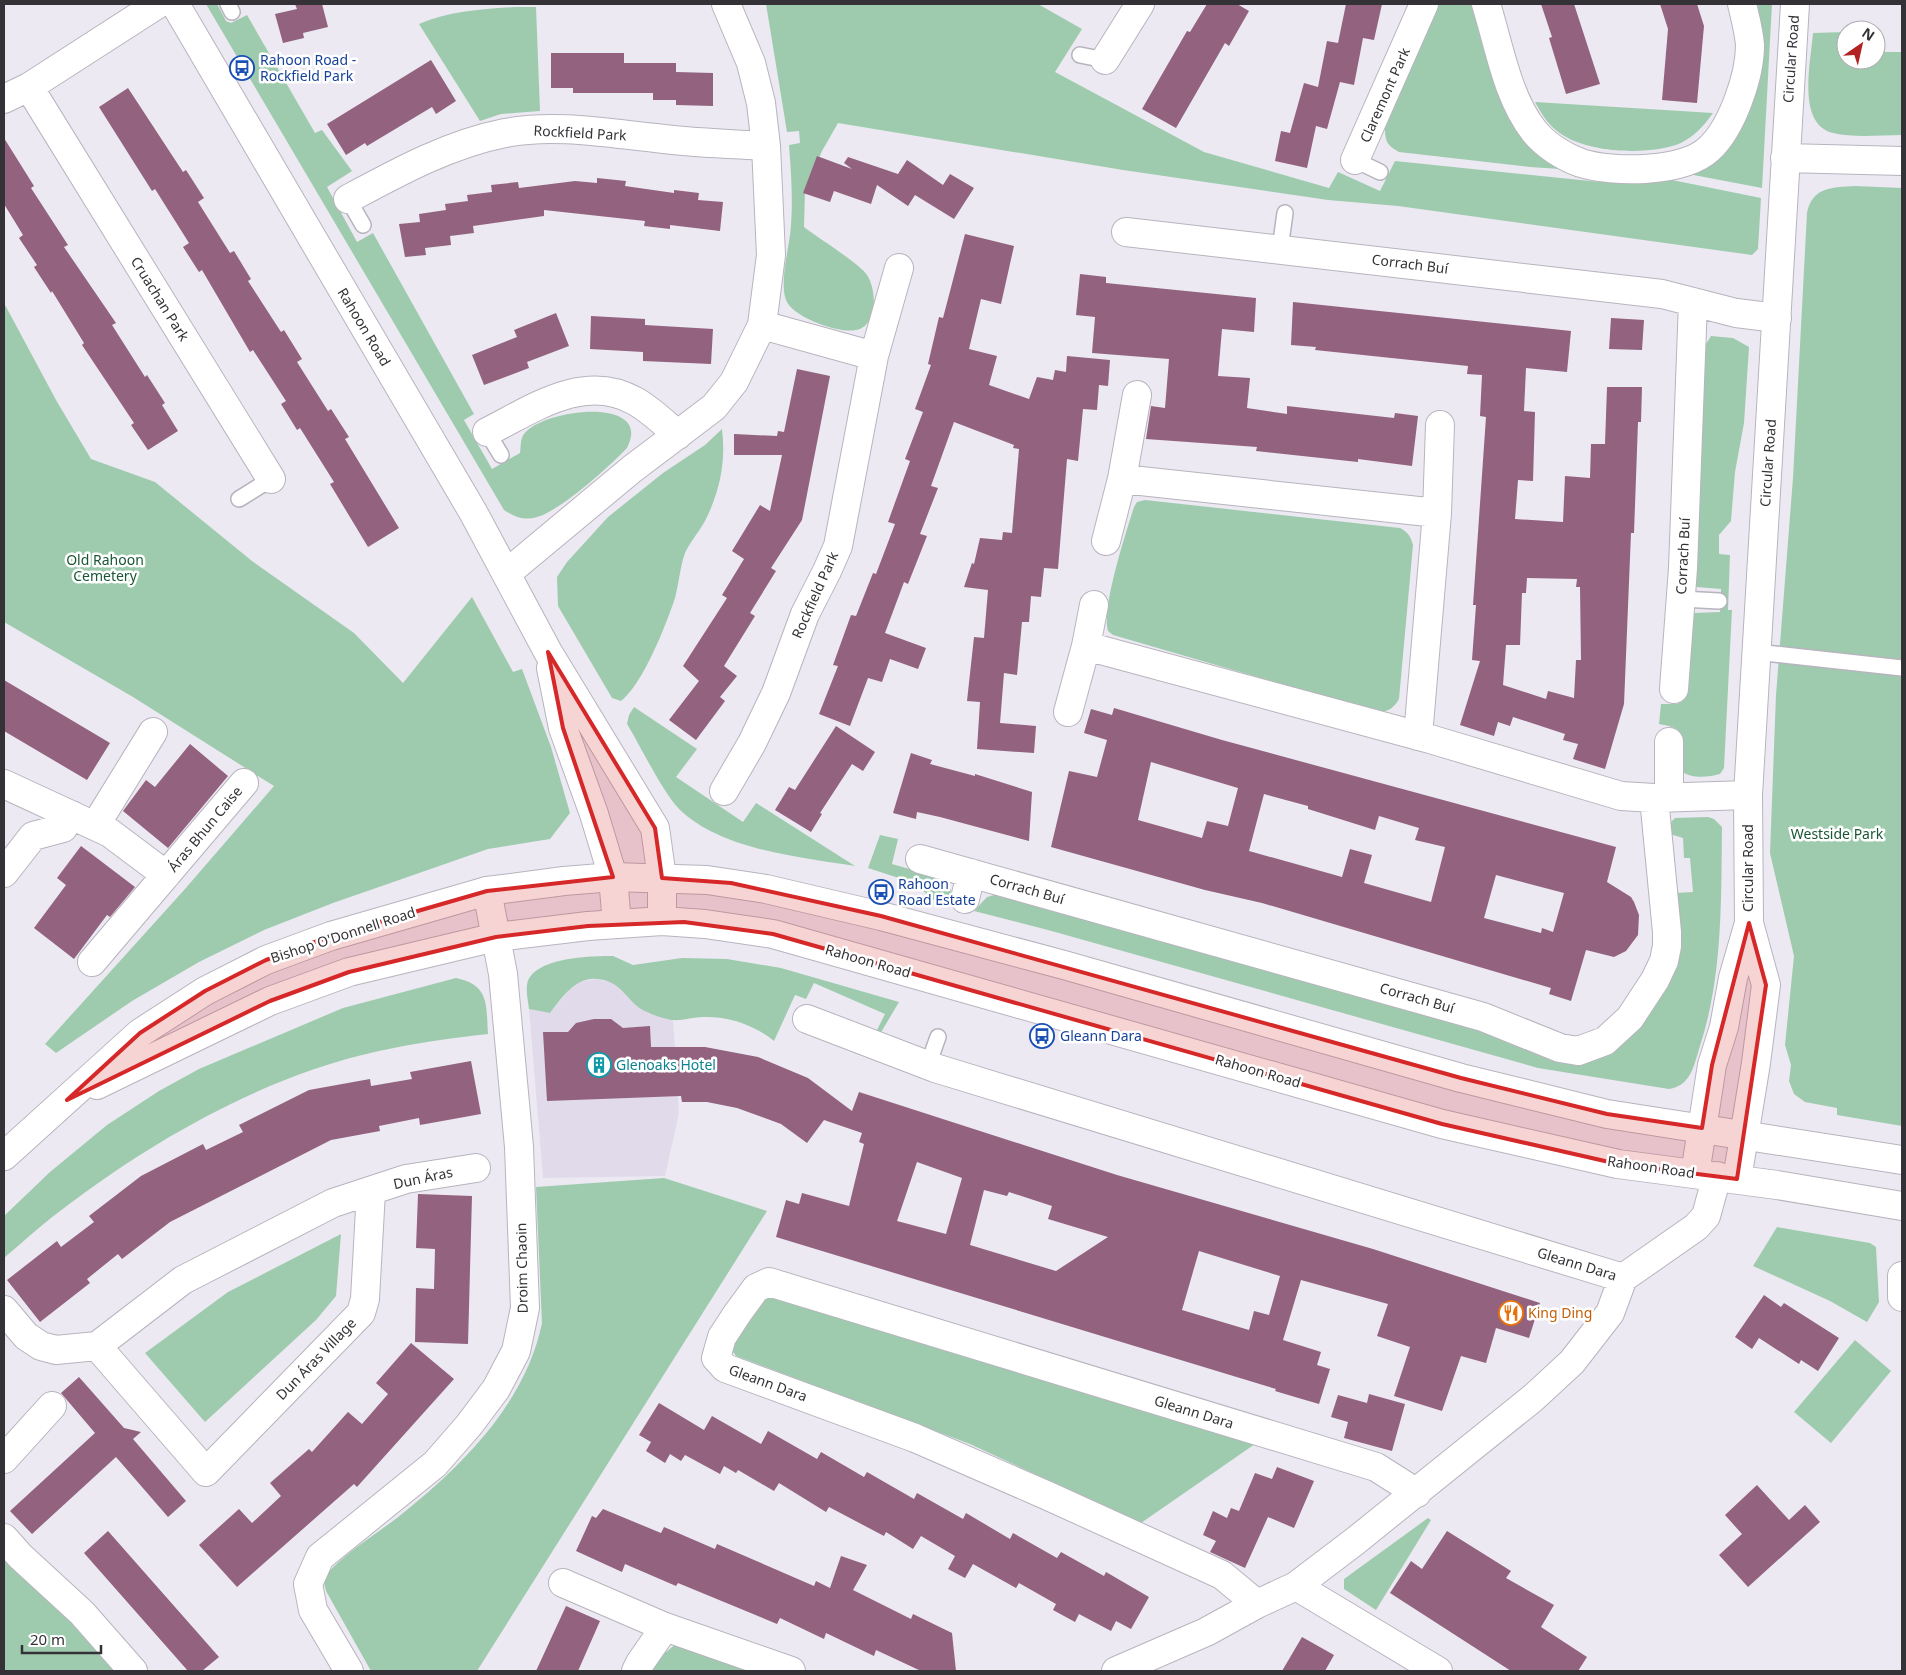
<svg xmlns="http://www.w3.org/2000/svg" width="1906" height="1675" font-family="'Noto Sans',sans-serif">
	<style>
		.built { fill: #e1daeb }
		.green { fill: #9ecbae }
		.building { fill: #92627e; fill-rule: evenodd }
		.lines { fill: none; stroke-linecap: round; stroke-linejoin: round }
		.service-casing { stroke: #b8b4be; stroke-width: 18 }
		.minor-casing { stroke: #b8b4be; stroke-width: 30 }
		.tertiary-casing { stroke: #b8b4be; stroke-width: 30 }
		.secondary-casing { stroke: #b8b4be; stroke-width: 30 }
		.service { stroke: #fff; stroke-width: 15 }
		.minor { stroke: #fff; stroke-width: 28 }
		.tertiary { stroke: #fff; stroke-width: 28 }
		.secondary { stroke: #fff; stroke-width: 28 }
		.marked { fill: #d62828; fill-opacity: 0.2; stroke: #d62828; stroke-width: 4; stroke-linejoin: round }
		.labels { text-anchor: middle; stroke-width: 5; stroke-linejoin: round; paint-order: stroke }
		.street-label { font-size: 14px; fill: #343236; stroke: #fff }
		.transit-label { font-size: 14px; fill: #164399; stroke: #fff; text-anchor: start }
		.park-label { font-size: 14px; fill: #195636; stroke: #fff }
		.culture-label { font-size: 14px; fill: #0d838f; stroke: #fff; text-anchor: start }
		.food-label { font-size: 14px; fill: #c56008; stroke: #fff; text-anchor: start }
	</style>
	<rect width="100%" height="100%" fill="#ece9f3"/>
	<path class="built" d="M596,979L614,983L628,995L638,1007L673,1020L679,1113L665,1176L543,1178L529,1009L550,1013L570,989L580,982Z"/>
	<path class="green" d="M206,4H217L226,21L231,23L247,15L315,133L322,130L352,171L327,187L357,242L373,233L474,414L464,420L492,469L520,453C521,447 520,439 524,434C544,408 654,396 627,448C609,467 560,511 537,517C524,521 515,517 504,510Z
		M766,4H1038L1082,29L1055,72L1204,152L1329,188L1338,172L1380,191L1395,161L1600,182L1672,180L1761,198L1758,249L1752,255L1398,206L1328,200L1123,170L838,123L822,151L805,190L804,227C818,238 859,263 867,275C877,290 878,326 856,330C839,334 792,317 786,300C779,280 790,246 791,225C793,198 791,172 789,145L800,143L799,131L787,132Z
		M1433,4H1477L1503,91L1589,171L1530,167L1399,152C1388,146 1385,142 1385,129L1379,127Z
		M1752,4H1772L1762,188L1683,173L1719,148Z
		M515,7H536L540,111L501,114L480,121L419,24C449,11 482,9 515,7Z
		M1846,32V60H1876V39H1884L1885,52H1902V135C1880,135 1854,138 1833,133C1796,124 1811,61 1813,33Z
		M1535,102L1713,113C1704,126 1692,139 1676,145C1645,155 1589,153 1561,134C1549,126 1542,115 1535,102Z
		M1855,186L1902,188V1126L1837,1115V1108L1805,1102L1794,1094L1789,1081L1791,1065L1785,1045L1794,956L1770,853L1776,695L1793,478L1807,213C1812,187 1833,187 1855,186Z
		M4,303L56,400L91,459L155,482L252,561L354,633L403,683L472,597L513,672L522,669L551,747L570,813L550,839L488,849L333,903L264,930L199,962L132,1001L56,1053L45,1044L185,889L274,786L133,697L4,622Z
		M1711,336L1733,338L1749,347L1744,423L1735,472L1731,521L1719,535V554L1730,555L1728,610H1732L1724,768L1720,774C1710,777 1692,779 1683,772L1682,768C1682,740 1691,729 1659,724L1661,704H1677L1683,701L1693,613L1720,612L1721,589L1697,587L1695,585L1706,344Z
		M722,429C726,462 720,491 705,521C699,532 690,542 685,553C680,567 679,583 675,598C666,625 643,684 621,701L612,698L558,606L557,577L567,562L608,517L663,473L705,445Z
		M1145,500L1400,528C1408,532 1411,537 1413,545L1399,699C1394,708 1388,712 1378,712L1113,635L1108,631C1101,609 1126,532 1134,507L1137,502Z
		M634,707L697,749L676,777L743,822L756,803L855,866C800,857 721,850 679,809C662,791 641,747 627,724L629,715Z
		M1708,817L1714,819L1722,827C1721,901 1723,975 1700,1046C1694,1065 1691,1086 1669,1089L1538,1068L1048,930L935,901L914,883L868,868L880,835L898,839L892,864L944,879C952,886 952,896 951,905L974,911L987,897L998,894L1447,1020L1488,1033L1553,1061L1580,1064L1598,1058L1632,1031L1675,893L1693,892L1690,858H1684L1683,838L1670,834L1668,825L1675,818Z
		M613,956L633,965L682,958L727,959L781,968L899,1002L880,1034H875L885,1014L814,983L806,999L795,995L774,1041C755,1025 728,1016 703,1017C693,1017 682,1021 672,1020C664,1019 643,1012 637,1006C623,994 619,981 597,979C575,977 562,998 550,1013L529,1009C528,1001 526,993 527,985C531,957 592,956 613,956Z
		M456,978C490,985 486,1005 488,1034C452,1038 415,1043 379,1051C268,1075 158,1137 68,1205C46,1221 25,1240 4,1258V1216L50,1172L107,1125L159,1091L199,1069L343,1008Z
		M664,1178L767,1211L477,1671H371L326,1591L324,1583L326,1575C345,1553 373,1536 397,1518C460,1468 525,1405 542,1323L536,1187Z
		M1777,1227L1870,1243L1876,1247L1879,1302L1867,1322L1830,1301L1753,1266Z
		M341,1234L336,1296L316,1320L205,1422L145,1353L228,1292Z
		M768,1297L778,1298L1255,1444L1141,1523L970,1444L736,1356L731,1349L759,1303Z
		M1855,1340L1891,1371L1831,1443L1794,1412Z
		M1428,1518L1431,1520L1376,1610L1344,1589V1579Z
		M4,1555L56,1605L119,1671H4Z
		M676,1644L760,1671H651L656,1660Z"/>
	<path class="building" d="M295,4H322L328,27L303,33L304,38L283,43L275,14L297,9Z
		M1207,4H1237L1249,11L1229,46L1225,43L1176,128L1142,109L1187,31L1190,32Z
		M1346,4H1382L1374,40L1363,38L1354,85L1340,82L1327,129L1316,126L1307,168L1275,161L1281,131L1290,133L1304,83L1318,87L1327,41L1338,43Z
		M1541,4H1574L1600,84L1566,94L1549,38L1552,37Z
		M1660,4H1697L1704,26L1697,103L1662,100L1668,29Z
		M551,53H624V63H676V72L713,73V106L676,105V100H653V93H573V88H551Z
		M431,60L456,101L436,114L432,107L367,146L365,143L346,155L327,124Z
		M128,88L183,172L186,170L204,198L198,202L230,253L234,251L251,279L248,281L281,332L284,330L302,359L297,362L328,411L331,409L349,437L345,439L399,528L368,547L330,484L334,482L300,428L297,430L281,404L286,401L253,350L250,352L202,270L199,272L183,247L189,243L155,189L152,191L99,107Z
		M4,138L34,186L31,188L68,245L64,247L116,323L112,325L145,377L147,375L165,403L162,405L178,431L148,450L131,425L134,423L82,345L84,343L52,291L51,293L34,267L37,265L19,238L23,235L4,204Z
		M817,156L852,169L844,163L848,157L898,174L907,160L943,185L950,174L974,188L954,219L915,195L908,206L877,185L871,204L834,191L830,202L803,193Z
		M597,178L626,181L625,186L674,193V190L699,193L698,200L723,202L720,231L670,225V229L644,226L645,221L544,210V216L473,226L474,233L450,236L451,245L425,248L426,255L405,257L399,224L420,222L419,214L446,210L445,204L468,201L467,195L492,192L491,185L518,182L519,188L575,181L597,183Z
		M965,234L1014,246L1001,304L981,299L969,349L997,356L989,385L1029,399L1037,377L1053,380L1055,370L1066,372L1067,356L1110,360L1108,386L1099,385L1097,410L1083,409L1078,461L1067,459L1058,569L1044,568L1041,597L1031,596L1029,622H1022L1017,675L1004,673L1000,723L1036,726L1034,753L977,749L980,702L967,701L974,637L984,638L988,590L964,587L972,563L974,564L980,538L1002,540L1003,532L1012,533L1019,449L1013,448L1014,445L954,422L931,486L938,488L920,534L927,536L908,584L904,582L885,633L926,648L918,669L890,659L882,682L868,678L850,726L819,714L838,666L833,665L851,615L856,616L873,573L876,574L895,524L888,522L910,461L905,459L923,412L915,409L931,365L928,364L939,317L943,318Z
		M1080,274L1106,277V283L1256,298L1254,332L1222,329L1218,376L1250,378L1247,408L1287,414V406L1394,418L1395,413L1418,416L1412,466L1358,459V462L1256,451L1257,447L1146,439L1151,406L1165,408L1169,359L1092,353L1095,317L1076,315Z
		M1293,302L1571,331L1567,372L1526,368L1524,411L1535,412L1533,481L1518,480L1515,519L1563,522L1565,476L1590,478L1591,444H1605L1607,387H1642L1641,422H1638L1634,533H1631L1624,704L1605,769L1573,759L1578,744L1563,740L1565,734L1513,717L1510,726L1498,722L1494,736L1460,725L1480,661L1472,660L1476,605H1473L1486,417L1480,416L1482,375L1467,374L1468,366L1315,350L1316,347L1291,345ZM1527,578L1577,579L1576,587H1580L1581,660H1576L1574,698L1548,691L1546,699L1503,685L1506,645H1520L1522,593H1526Z
		M556,313L569,346L527,362L529,368L484,385L472,355L517,337L514,330Z
		M591,316L645,319V325L713,329L711,364L643,361V352L590,349Z
		M1611,318L1644,320L1642,350L1609,349Z
		M797,369L830,376L802,520L771,568L776,571L750,613L755,616L724,666L737,676L720,697L725,701L696,740L669,720L699,681L683,666L727,598L722,595L744,559L732,551L760,505L770,511L782,455H734V434L777,436L778,431L784,432Z
		M4,680L110,743L87,780L4,731Z
		M1114,708L1222,740L1616,847L1607,882L1631,897L1634,902L1639,915L1638,935L1626,951L1614,957L1586,950L1571,1001L1549,994L1551,988L1262,903L1205,890L1051,847L1069,771L1097,777L1107,740L1084,733L1091,709L1112,715ZM1151,762L1238,788L1228,826L1207,821L1202,838L1138,820ZM1264,794L1308,806V809L1375,830L1379,816L1419,828L1415,840L1445,847L1431,902L1364,883L1372,855L1350,849L1342,877L1249,851ZM1496,875L1564,893L1553,932L1542,928L1541,933L1484,918Z
		M836,726L875,752L863,771L852,764L820,813L822,814L811,832L775,810L789,787L795,790Z
		M190,744L228,776L168,848L123,811L146,780L155,787Z
		M911,753L932,760L930,764L975,776V774L1032,792L1029,841L940,817L917,812L916,819L893,813Z
		M81,846L135,887L110,917L107,915L74,959L34,928L66,885L57,878Z
		M594,1019H611L623,1028L650,1026L651,1047H705L758,1057L808,1078L852,1111L859,1092L1117,1175L1373,1249L1540,1303L1529,1338L1496,1328L1486,1363L1461,1356L1442,1411L1394,1396L1410,1347L1377,1336L1388,1304L1301,1280L1283,1340L1321,1352L1317,1365L1330,1369L1319,1404L1295,1397L1275,1391L1276,1389L776,1237L786,1200L799,1204L802,1193L849,1206L864,1144L859,1142L862,1133L824,1120L807,1143L781,1124L737,1108L707,1102H682L681,1096L547,1101L543,1032H568L576,1023ZM917,1162L962,1178L946,1234L897,1221ZM984,1190L1007,1196L1009,1192L1052,1206L1048,1219L1108,1237L1056,1271L970,1245ZM1199,1251L1280,1276L1269,1315L1254,1311L1249,1330L1182,1310Z
		M471,1061L481,1114L420,1125L419,1118L379,1126L380,1131L331,1140L170,1222L122,1259L118,1254L87,1279L90,1283L40,1322L7,1280L57,1241L61,1247L94,1222L89,1216L141,1176L203,1144L206,1150L243,1132L239,1125L309,1090L370,1079L371,1086L412,1079L410,1072Z
		M418,1194L472,1196L468,1344L415,1342L416,1288L434,1289L435,1249L416,1248Z
		M1764,1295L1781,1307L1784,1303L1839,1338L1818,1371L1801,1360L1799,1364L1759,1338L1752,1349L1735,1337Z
		M411,1343L454,1379L357,1487L354,1484L237,1587L199,1545L239,1509L252,1523L281,1496L270,1483L309,1449L312,1452L348,1412L362,1424L388,1394L376,1383Z
		M79,1377L124,1428L141,1432L133,1439L186,1501L168,1517L116,1457L32,1534L10,1511L95,1433L61,1393Z
		M1369,1394L1405,1404L1392,1451L1344,1438L1348,1422L1331,1417L1338,1395L1367,1403Z
		M659,1403L704,1430L712,1416L761,1444L768,1431L817,1459L821,1452L864,1477L867,1472L914,1499L917,1493L963,1519L966,1513L1010,1539L1013,1533L1057,1558L1061,1552L1104,1576L1106,1572L1149,1597L1131,1629L1116,1621L1111,1631L1079,1614L1075,1622L1053,1610L1056,1604L1019,1583L1016,1588L973,1564L965,1578L948,1569L955,1556L921,1536L913,1549L886,1532L884,1536L829,1507L826,1512L779,1483L774,1491L738,1470L736,1473L724,1466L720,1474L685,1455L681,1461L670,1454L665,1463L646,1451L651,1442L639,1435Z
		M1277,1467L1314,1481L1294,1528L1268,1517L1245,1568L1210,1552L1216,1541L1203,1535L1213,1511L1227,1518L1231,1508L1239,1511L1255,1473L1272,1479Z
		M1757,1485L1789,1520L1805,1505L1820,1522L1748,1587L1719,1555L1742,1534L1725,1515Z
		M603,1509L661,1533L664,1527L715,1549L717,1544L814,1586L816,1581L830,1588L841,1556L867,1565L853,1590L911,1619L913,1614L952,1633L956,1671H921L876,1650L874,1656L826,1633L824,1639L780,1618L777,1624L678,1583L676,1586L625,1564L622,1572L576,1551L592,1516L596,1518Z
		M108,1531L219,1657L202,1671H188L84,1553Z
		M1447,1531L1511,1571L1506,1578L1554,1605L1541,1627L1587,1657L1578,1671H1511L1390,1593L1411,1561L1422,1569Z
		M566,1606L600,1621L578,1671H536Z
		M1302,1637L1334,1655L1325,1671H1282Z"/>
	<g class="lines">
		<defs>
			<path id="service" d="M228,4L232,12
				M1080,55L1105,60
				M1355,160L1380,172
				M348,199L363,225
				M1280,249L1285,213
				M487,432L501,455
				M239,499L271,479
				M1681,599L1719,601
				M1756,652L1902,668
				M928,1065L938,1037"/>
			<path id="minor" d="M1486,4C1499,45 1507,97 1534,131C1545,145 1564,157 1581,163C1613,173 1683,173 1709,149C1732,128 1750,76 1750,45C1749,31 1745,17 1742,4
				M1105,60L1140,4
				M29,87L271,479
				M4,99L29,87L158,4
				M1355,160L1424,4
				M348,199C398,172 449,144 505,133C557,123 612,134 664,139C698,143 732,144 766,146
				M1126,232L1662,294L1736,313L1777,318
				M762,325L874,356
				M487,432C533,409 584,372 635,401C651,410 664,423 678,435
				M1122,479L1437,513
				M1106,541L1122,479L1137,395
				M507,573L632,469L714,407L734,382L762,325L771,255L766,146L761,103L751,63L726,4
				M1086,646L1430,739L1621,796L1654,798L1748,795
				M1674,689L1683,568L1693,302
				M1068,712L1086,646L1094,605
				M1418,736L1437,513L1440,425
				M4,784L110,833L166,875
				M724,791L752,743L776,693L805,614L827,571L838,546L874,356L899,268
				M1669,798V742
				M95,826L153,732
				M920,859L1483,1017L1560,1048L1578,1051L1605,1041L1630,1018L1655,980L1664,961L1667,946V932L1654,798
				M4,873L33,836L63,828L72,815
				M965,899L971,873
				M92,962L244,783
				M807,1019L935,1068L1623,1278
				M4,1310L26,1336L41,1346L56,1350L97,1346L183,1280L333,1203L406,1179L476,1168
				M97,1346L206,1472L361,1313L365,1299L371,1191
				M4,1459L52,1406
				M4,1538L20,1556L82,1613L133,1671
				M563,1583L665,1627L791,1671
				M1296,1586L1438,1671
				M1257,1604L1222,1575L1046,1495L915,1438L725,1368L716,1358L722,1337L737,1314L756,1288L769,1282L1376,1467L1417,1493
				M349,1671L313,1610L308,1584L320,1557L435,1464L469,1425L496,1389L516,1351L525,1308L519,1147L503,974L487,891
				M636,1671L640,1663L665,1627
				M1116,1671L1206,1632L1257,1604L1296,1586L1354,1542L1533,1398L1572,1362L1610,1313L1623,1278L1696,1227L1706,1216L1717,1176"/>
			<path id="tertiary" d="M175,4L473,512L548,652L655,828L662,878V921
				M1785,158L1902,161
				M551,668L563,728L594,814L613,877L617,924
				M1695,1174L1712,1065L1724,1027L1733,978L1749,923
				M1737,1179L1756,1063L1766,985L1749,923L1748,795L1795,4
				M1902,1276V1297"/>
			<path id="secondary" d="M97,1085L270,1001L349,972L496,937L588,926L662,921L705,924L773,934L1442,1124L1618,1164L1777,1185L1902,1206
				M4,1156L140,1033L205,991L266,960L331,936L487,891L564,881L613,877L707,880L766,889L881,916L1064,965L1461,1078L1607,1114L1902,1160"/>
		</defs>
		<use href="#service" class="service-casing"/>
		<use href="#minor" class="minor-casing"/>
		<use href="#tertiary" class="tertiary-casing"/>
		<use href="#secondary" class="secondary-casing"/>
		<use href="#service" class="service"/>
		<use href="#minor" class="minor"/>
		<use href="#tertiary" class="tertiary"/>
		<use href="#secondary" class="secondary"/>
	</g>
	<path class="marked" d="M548,652L655,828L662,878L731,883L881,916L1461,1078L1607,1114L1702,1128L1712,1065L1749,923L1766,985L1737,1179L1618,1164L1442,1124L773,934L684,922L588,926L496,937L349,972L270,1001L67,1100L140,1033L205,991L266,960L331,936L487,891L613,877L563,728Z"/>
	<defs>
		<symbol id="bus-ring" viewBox="-11 -11 22 22"><circle r="9.5" fill="#fff" stroke="#1a4fb4" stroke-width="1.5"/><path d="M-5-6H5V4H4V6H2V4H-2V6H-4V4H-5ZM-3.5-4V0h7V-4ZM-3.5 1.2v1.5H-2V1.2ZM2 1.2v1.5H3.5V1.2Z" fill="#1a4fb4"/></symbol>
		<symbol id="building-ring" viewBox="-11 -11 22 22"><circle r="9.5" fill="#fff" stroke="#0f9aa8" stroke-width="1.5"/><path d="M-4-6H4V6H1V3H-1V6H-4ZM-2.5-4.3h1.7v1.8h-1.7ZM.8-4.3h1.7v1.8H.8ZM-2.5-1h1.7V.8h-1.7ZM.8-1h1.7V.8H.8Z" fill="#0f9aa8"/></symbol>
		<symbol id="restaurant-ring" viewBox="-11 -11 22 22"><circle r="9.5" fill="#fff" stroke="#e8710a" stroke-width="1.5"/><path d="M-5-6h1v4h1v-4h1v4h1v-4h1v5L-1.5 .5V6h-2V.5L-5-1ZM5-6V6H3V1.5H1.5Q1.5-4 5-6Z" fill="#e8710a"/></symbol>
	</defs>
	<g fill-rule="evenodd">
		<use href="#bus-ring" x="228" y="54" width="28" height="28"/>
		<use href="#bus-ring" x="867" y="878" width="28" height="28"/>
		<use href="#bus-ring" x="1028" y="1022" width="28" height="28"/>
		<use href="#building-ring" x="585" y="1051" width="28" height="28"/>
		<use href="#restaurant-ring" x="1497" y="1299" width="28" height="28"/>
	</g>
	<g class="labels">
		<g class="street-label">
			<text transform="translate(1791 59) rotate(-86)" y="5">Circular Road</text>
			<text transform="translate(1385 95) rotate(-66)" y="5">Claremont Park</text>
			<text transform="translate(580 133) rotate(3)" y="5">Rockfield Park</text>
			<text transform="translate(1410 264) rotate(7)" y="5">Corrach Buí</text>
			<text transform="translate(160 299) rotate(58)" y="5">Cruachan Park</text>
			<text transform="translate(364 327) rotate(59)" y="5">Rahoon Road</text>
			<text transform="translate(1768 463) rotate(-86)" y="5">Circular Road</text>
			<text transform="translate(1683 556) rotate(-87)" y="5">Corrach Buí</text>
			<text transform="translate(815 595) rotate(-66)" y="5">Rockfield Park</text>
			<text transform="translate(205 829) rotate(-50)" y="5">Áras Bhun Caise</text>
			<text transform="translate(1748 868) rotate(-90)" y="5">Circular Road</text>
			<text transform="translate(1027 889) rotate(16)" y="5">Corrach Buí</text>
			<text transform="translate(343 935) rotate(-18)" y="5">Bishop O'Donnell Road</text>
			<text transform="translate(868 961) rotate(16)" y="5">Rahoon Road</text>
			<text transform="translate(1417 998) rotate(16)" y="5">Corrach Buí</text>
			<text transform="translate(1258 1071) rotate(16)" y="5">Rahoon Road</text>
			<text transform="translate(1651 1167) rotate(8)" y="5">Rahoon Road</text>
			<text transform="translate(423 1178) rotate(-12)" y="5">Dun Áras</text>
			<text transform="translate(1577 1264) rotate(17)" y="5">Gleann Dara</text>
			<text transform="translate(522 1268) rotate(-91)" y="5">Droim Chaoin</text>
			<text transform="translate(316 1359) rotate(-46)" y="5">Dun Áras Village</text>
			<text transform="translate(768 1383) rotate(20)" y="5">Gleann Dara</text>
			<text transform="translate(1194 1412) rotate(17)" y="5">Gleann Dara</text>
		</g>
		<g class="transit-label">
			<text x="260" y="65">Rahoon Road -<tspan x="260" dy="16">Rockfield Park</tspan></text>
			<text x="898" y="889">Rahoon<tspan x="898" dy="16">Road Estate</tspan></text>
			<text x="1060" y="1041">Gleann Dara</text>
		</g>
		<g class="park-label">
			<text x="105" y="565">Old Rahoon<tspan x="105" dy="16">Cemetery</tspan></text>
			<text x="1837" y="839">Westside Park</text>
		</g>
		<g class="culture-label">
			<text x="616" y="1070">Glenoaks Hotel</text>
		</g>
		<g class="food-label">
			<text x="1528" y="1318">King Ding</text>
		</g>
	</g>
	<rect width="1906" height="1675" fill="none" stroke="#343236" stroke-width="10"/>
	<g transform="translate(1861 45) rotate(34)"><circle r="24" fill="#ffffff" stroke="#aeadaf"/>
	<path d="M0-4L9 19L0 12L-9 19Z" fill="#b22223"/>
	<text y="-8" font-size="14" font-weight="bold" text-anchor="middle" fill="#343236">N</text>
	</g>
	<path d="M22 1645v8h79v-8" fill="none" stroke="#343236" stroke-width="2.5"/>
	<text x="30" y="1645" font-size="15" fill="#343236" stroke="#ffffff" stroke-width="4" paint-order="stroke">20 m</text>
</svg>
